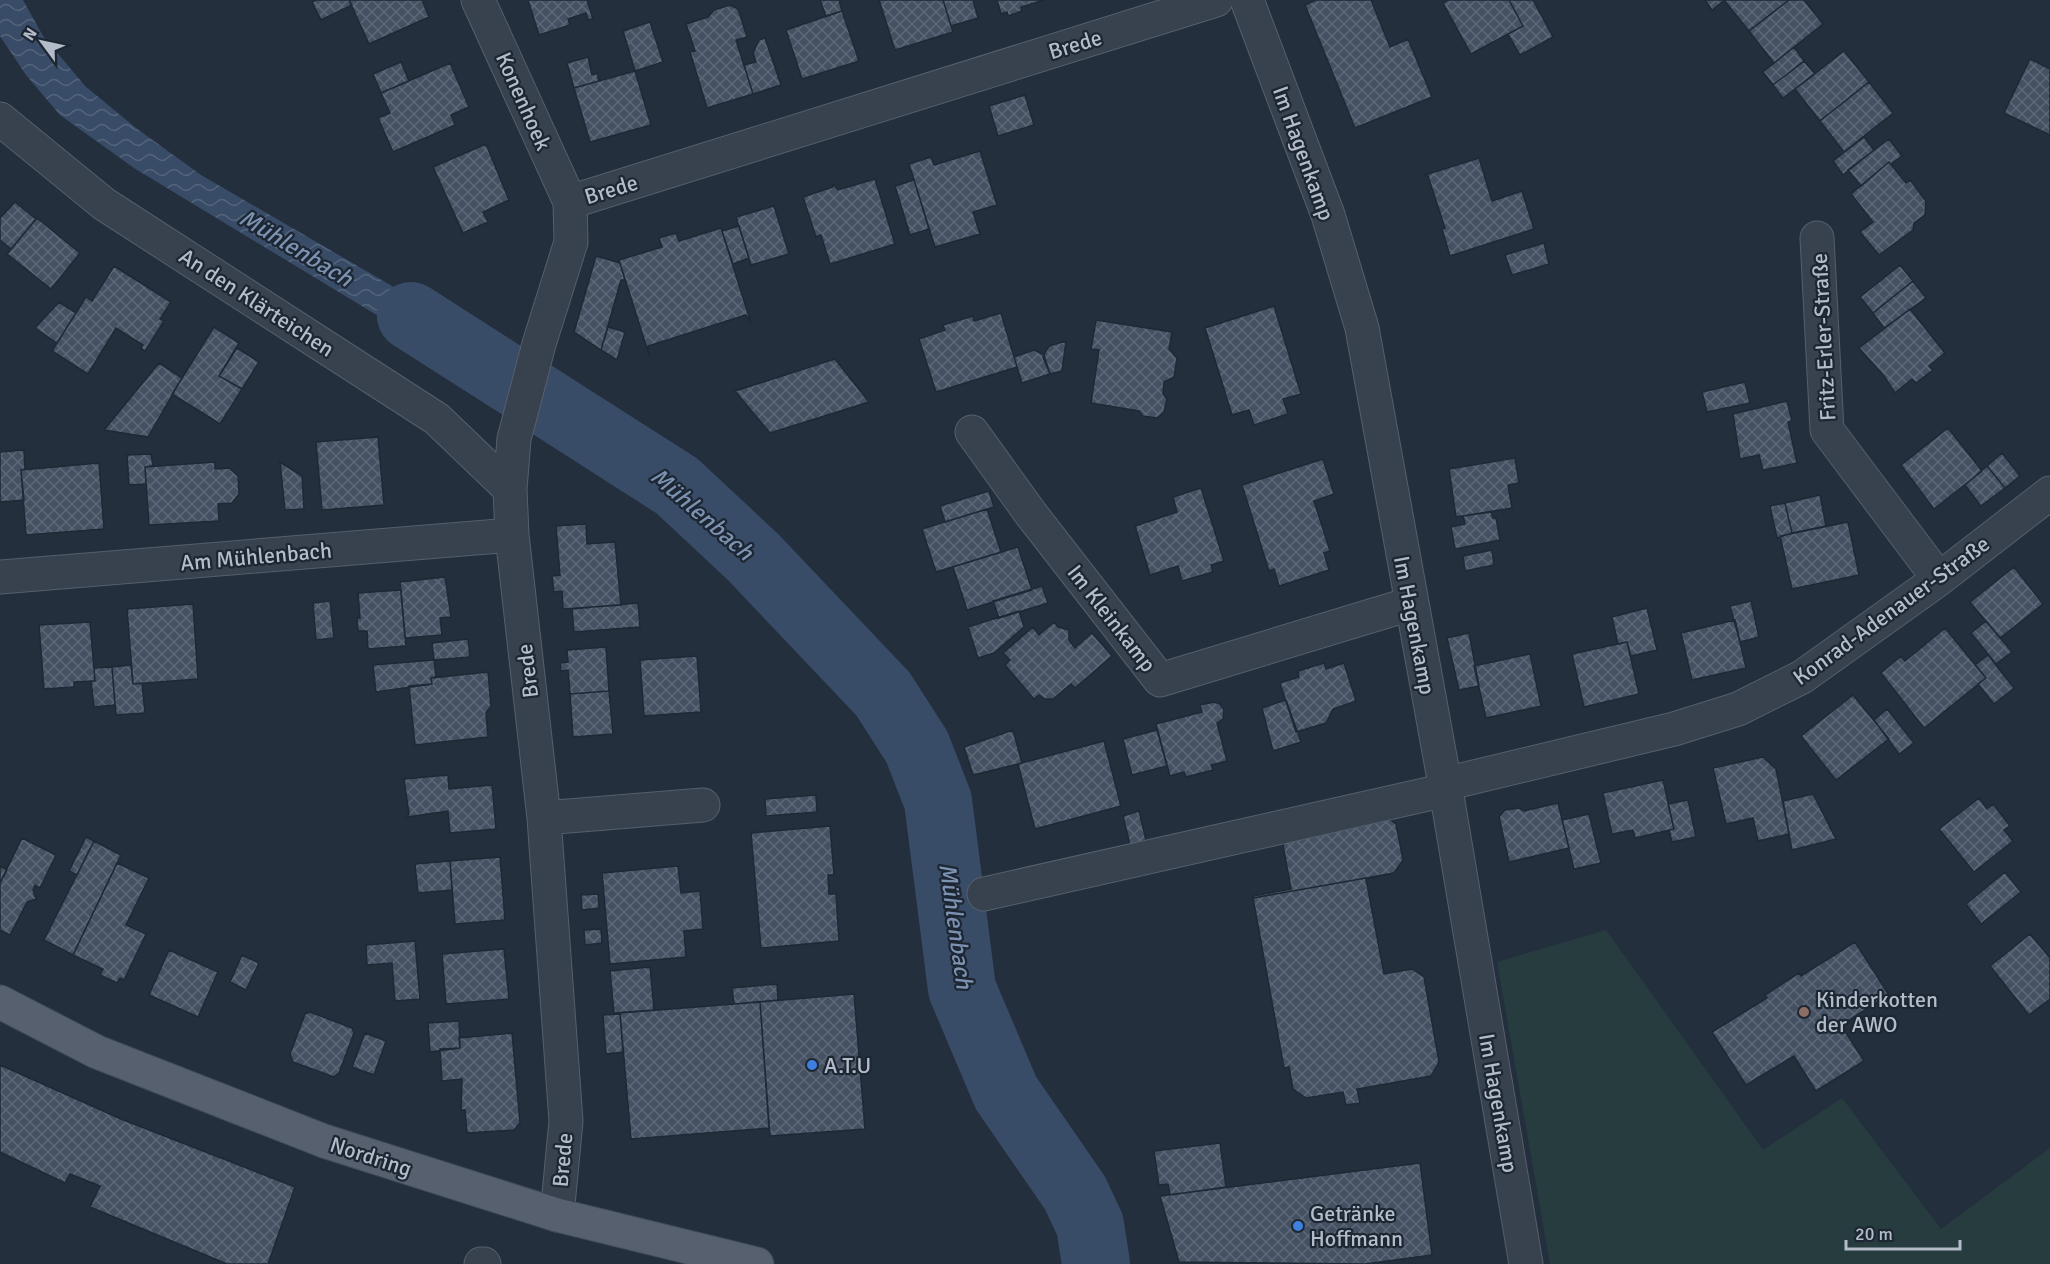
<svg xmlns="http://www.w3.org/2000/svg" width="2050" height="1264" font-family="Signika,sans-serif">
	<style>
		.green { fill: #263c3f }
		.water { fill: url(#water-waves) }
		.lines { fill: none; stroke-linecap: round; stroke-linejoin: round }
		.river { stroke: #394c67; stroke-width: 68 }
		.building { fill: url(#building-cross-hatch); stroke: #1f2835; stroke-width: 1.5 }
		.minor-casing { stroke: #565f6c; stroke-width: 35 }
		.major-casing { stroke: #414a57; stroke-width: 35 }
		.minor { stroke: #38414e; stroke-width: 33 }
		.major { stroke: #56606e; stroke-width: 33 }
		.education-dot { fill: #8d6e63; stroke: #1d2633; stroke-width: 2 }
		.shop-dot { fill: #3f7fe0; stroke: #1d2633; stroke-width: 2 }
		.labels { text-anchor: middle; stroke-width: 4.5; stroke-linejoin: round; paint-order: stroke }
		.street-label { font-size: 22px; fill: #b4bcc9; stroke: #1d2633 }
		.poi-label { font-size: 22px; fill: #b4bcc9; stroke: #1d2633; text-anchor: start }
		.water-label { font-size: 24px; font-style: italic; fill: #7c92b1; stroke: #1d2633 }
	</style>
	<defs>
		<pattern id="water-waves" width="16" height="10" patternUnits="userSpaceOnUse" patternTransform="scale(1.5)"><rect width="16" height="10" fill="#394c67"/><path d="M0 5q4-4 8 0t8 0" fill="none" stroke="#53647b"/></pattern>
		<pattern id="building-cross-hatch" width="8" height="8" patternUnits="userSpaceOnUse" patternTransform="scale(1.5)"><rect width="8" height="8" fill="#455162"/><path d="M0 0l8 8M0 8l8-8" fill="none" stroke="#5d6877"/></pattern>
	</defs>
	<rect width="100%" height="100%" fill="#242f3e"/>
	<path class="green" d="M1606,930L1763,1150L1842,1098L1941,1229L2050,1148V1264H1550L1497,962Z"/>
	<path class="water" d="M0,0H23L43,36L85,86L136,128L201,175L497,347L484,380L134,168L60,115L26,75L0,36Z"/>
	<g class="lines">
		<path class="river" d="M411,316L677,486L753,557L883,694L917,747L938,801L962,989L1006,1093L1075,1193L1090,1225L1096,1264"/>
	</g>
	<path class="building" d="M316,0H349L352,5L321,20L312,2Z
		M349,0H422L429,17L369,44Z
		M528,0H587L593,19L588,20L586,13L568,19L570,25L539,35Z
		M820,0H839L842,11L826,16Z
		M879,0H943L953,32L895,50Z
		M943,0H973L978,18L951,26Z
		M997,0H1045L1021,7L1022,11L1008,16L1007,12L1001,14Z
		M1316,0H1371L1390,47L1408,39L1432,97L1355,128L1305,5Z
		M1448,0H1509L1523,26L1471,54L1443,3Z
		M1509,0H1533L1553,37L1520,55L1508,34L1523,26Z
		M1705,0H1725L1712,10Z
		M1724,0H1789L1749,31Z
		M1789,0H1804L1823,24L1774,63L1749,31Z
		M730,5L738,9L747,37L736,40L753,94L707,108L690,52L695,51L686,24L708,17L714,10Z
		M842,11L859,61L802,79L786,30Z
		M650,22L663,62L635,71L623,31Z
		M765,38L781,85L753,94L744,65L756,62L753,53L759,40Z
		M1794,47L1804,61L1773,85L1763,72Z
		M1844,51L1869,82L1820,121L1795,89Z
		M588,57L592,75L597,73L599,81L574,88L567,63Z
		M2030,59L2050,69V135L2004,113Z
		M1804,61L1815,74L1783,98L1773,85Z
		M401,62L409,81L381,93L373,74Z
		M450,63L469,107L451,115L455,125L393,152L378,118L390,113L381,93Z
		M635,71L651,125L590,142L574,88Z
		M1869,82L1893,113L1844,152L1820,121Z
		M1025,95L1034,125L998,136L989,106Z
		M1864,137L1874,150L1843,175L1833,161Z
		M1889,139L1902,156L1891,164L1889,162L1861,186L1848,170Z
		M486,144L509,200L483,212L488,222L463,233L433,167Z
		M980,151L997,205L973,212L980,234L935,247L909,164L931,157L934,165Z
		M1479,158L1492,201L1522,191L1534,229L1450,256L1442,229L1445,228L1428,176L1425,175Z
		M1889,162L1906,183L1910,180L1926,201L1925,215L1914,223L1913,230L1879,255L1860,232L1873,222L1851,194Z
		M875,179L895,244L830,264L821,235L816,237L803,197L833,187L832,183L838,190Z
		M914,180L929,229L910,235L895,186Z
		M15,202L36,219L11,249L0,240V218Z
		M774,206L789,254L751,265L736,217Z
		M37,218L80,253L51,289L7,254Z
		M739,226L749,258L733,264L722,231Z
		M721,228L751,323L746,315L648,346L649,355L619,260L662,247L659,238L676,233L679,241Z
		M1544,243L1549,264L1512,275L1505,255Z
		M596,256L620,263L625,280H621L601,350L574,332Z
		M1900,265L1913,281L1873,313L1860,297Z
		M114,266L171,302L160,319L164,321L145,351L141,348L143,345L116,328L88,374L52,351L86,297L92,301Z
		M1913,281L1926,298L1884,328L1873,313Z
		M59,302L76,313L57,343L35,328Z
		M1274,306L1301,394L1283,399L1288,414L1254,425L1249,410L1232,415L1205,328Z
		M1910,309L1945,353L1929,366L1933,370L1916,383L1912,379L1895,393L1884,376L1859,348Z
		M1001,313L1017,367L936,392L919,339L945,330L943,325L973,316L974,321Z
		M1096,320L1172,332L1169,349L1177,358L1174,377L1164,382L1163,394L1167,399L1164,412L1157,418L1143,416L1139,411L1091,403L1099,350L1091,349Z
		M214,327L239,343L219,376L242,389L220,424L172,394Z
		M608,327L625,332L617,360L601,350Z
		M1066,341L1062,371L1050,374L1043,357L1049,346Z
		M237,348L259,362L242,389L219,376Z
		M1034,350L1044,355L1050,374L1022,383L1014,357Z
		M835,359L869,402L770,433L735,391Z
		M159,363L182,378L148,437L104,430Z
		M1745,382L1750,403L1707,412L1702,392Z
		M1787,401L1792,421L1788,422L1797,463L1763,470L1759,455L1740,459L1733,414Z
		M1948,428L1982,471L1934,509L1901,465Z
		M378,437L384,505L322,510L316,442Z
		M24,450L25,469L21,470L24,500L0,502V452Z
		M2002,453L2020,476L2005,488L1987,466Z
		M151,454L153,466L145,467L146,484L129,485L127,455Z
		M1515,458L1519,483L1508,485L1512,508L1456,517L1449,469Z
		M1323,459L1334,494L1314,501L1330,551L1324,553L1329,570L1279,586L1274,569L1269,571L1242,485Z
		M215,462V469L229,468L238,476L239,494L232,503L218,504L219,521L149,525L145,467Z
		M280,462L302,476L304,509L285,510Z
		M99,463L104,529L26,535L21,470Z
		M1987,466L2005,488L1981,506L1965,485Z
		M1201,488L1224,561L1211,565L1213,572L1182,581L1178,566L1150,575L1135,526L1177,512L1173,497Z
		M989,491L994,507L945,522L940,506Z
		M1820,495L1826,526L1792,533L1785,503Z
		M1785,503L1792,533L1777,538L1770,506Z
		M987,509L1001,552L936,572L922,529Z
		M1491,512L1493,518H1496L1500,540L1455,549L1451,527L1465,524L1463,516Z
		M1848,522L1859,575L1792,589L1780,536Z
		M586,524L587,544L615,542L621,605L563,609L562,591L554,592L552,576L560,575L556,526Z
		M1018,547L1032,590L967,610L953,567Z
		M1492,550L1494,565L1465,571L1463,556Z
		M2014,567L2043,604L2000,638L1970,602Z
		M445,577L451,617L440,618L442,635L405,638L400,582Z
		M1042,586L1048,603L999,618L993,601Z
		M401,590L406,646L368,649L367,631H358L357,618H360L358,593Z
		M330,601L334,638L316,640L313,603Z
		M1751,601L1759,637L1740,642L1730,606Z
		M638,603L640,627L574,632L572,609Z
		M193,604L198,679L133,684L127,609Z
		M1647,608L1657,650L1631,656L1627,642L1618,644L1612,617Z
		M1019,611L1024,627L994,653L978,658L968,627Z
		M1735,620L1746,668L1692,680L1681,633Z
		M1986,621L2012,652L1996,664L1971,633Z
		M90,622L95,681L74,682V687L44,689L39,625Z
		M1054,622L1058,627L1069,630V640L1075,648L1092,633L1112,656L1075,688L1071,684L1053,699H1045L1039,695L1034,699L1005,665L1010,660L1003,653L1033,627L1039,635Z
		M1945,628L1986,678L1924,728L1881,673L1901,656L1905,661Z
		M1469,633L1479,686L1459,690L1447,638Z
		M468,639L470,657L434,660L432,643Z
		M1627,642L1639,694L1584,707L1572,654Z
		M606,647L609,691L570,694L568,670L561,671L560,663L568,662L567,650Z
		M1530,654L1541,706L1486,718L1474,666Z
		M1988,655L2014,688L1994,704L1978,684L1986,678L1975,665Z
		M697,656L701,712L644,716L640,660Z
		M434,660L436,677L431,678L432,684L376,692L373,665Z
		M1324,663L1326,669L1344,663L1356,701L1333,709L1326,723L1296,732L1280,683L1299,677L1298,671Z
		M131,665L133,684L142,683L145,713L116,715L112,667Z
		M112,667L115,705L94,707L91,681H95L94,668Z
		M488,672L491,706L486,713L488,737L415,745L409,686L432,684L431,678Z
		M609,691L613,734L573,737L570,694Z
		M1853,695L1889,739L1836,780L1801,736Z
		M1286,700L1301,742L1273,751L1262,708Z
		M1214,702L1220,704L1224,710L1223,719L1217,723L1227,761L1211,765L1213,770L1186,777L1184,772L1170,776L1156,724L1202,712L1200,705Z
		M1887,709L1914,743L1899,754L1874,720Z
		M1013,730L1022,763L973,775L964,747Z
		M1157,730L1167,766L1132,775L1123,739Z
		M1104,741L1121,806L1035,829L1018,764Z
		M1763,757L1776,769L1789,834L1758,841L1753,818L1726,824L1713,768Z
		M448,775L449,789L492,785L496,829L450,833L448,811L407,817L409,814L404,779Z
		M1663,780L1674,829L1635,838L1633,830L1612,834L1603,793Z
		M1813,794L1836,839L1792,850L1783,801Z
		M816,795L817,812L766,816L765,799Z
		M1979,798L1987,809L1993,804L2010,826L2004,830L2013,841L1974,872L1939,829Z
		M1688,800L1696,837L1672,842L1669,830L1674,829L1668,804Z
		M1558,803L1569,848L1509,862L1499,817L1505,810L1519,808L1524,811Z
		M1139,811L1146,840L1130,845L1123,816Z
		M1589,814L1601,863L1574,869L1562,820Z
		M1384,815L1396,824L1403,860L1394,873L1253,898V896L1291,889L1283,845L1292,832Z
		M830,826L834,875H828L829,894H836L839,941L761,948L751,833Z
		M86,837L94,841L77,875L69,871Z
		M22,838L56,855L40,888L35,885L33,890L36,899L27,902L10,935L0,930V883Z
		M94,841L121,855L73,955L44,940Z
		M500,857L505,920L455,924L450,861Z
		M450,861L452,890L418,893L415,864Z
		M117,863L149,878L126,925L146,934L124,980L120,978L117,983L100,975L103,969L73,955Z
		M0,866L7,870L0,883Z
		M678,866L681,893L700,891L703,929L684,931L686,957L610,964L602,873Z
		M2005,872L2021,892L1981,924L1966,904Z
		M1394,873L1366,879L1384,974L1412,969L1424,977L1439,1062L1431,1076L1357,1089L1360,1103L1346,1105L1343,1092L1306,1098L1293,1089L1289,1067L1284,1068L1253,898Z
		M598,894L599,908L582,910L581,895Z
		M601,929L602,943L585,945L584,930Z
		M2030,934L2050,958V999L2029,1015L1990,966Z
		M415,941L420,999L395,1001L392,963L367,965L366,945Z
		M1855,942L1889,995L1841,1025L1864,1061L1816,1091L1794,1056L1746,1085L1712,1032L1767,998L1765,995L1799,973L1801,976Z
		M504,949L509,999L446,1004L442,954Z
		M169,950L218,972L198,1017L149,995Z
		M242,955L259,963L246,990L230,982Z
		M650,967L654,1010L614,1013L610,971Z
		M777,984L778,1000L734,1004L732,988Z
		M854,994L865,1129L770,1136L760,1002Z
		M760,1002L769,1128L631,1139L620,1013Z
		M310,1012L352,1028L354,1033L339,1073L334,1077L293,1062L290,1054L305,1014Z
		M620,1014L623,1052L606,1054L603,1015Z
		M459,1021L460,1048L430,1052L428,1023Z
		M365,1033L386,1041L374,1075L352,1067Z
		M512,1033L520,1123L514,1130L467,1133L465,1110H461L462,1079L442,1081L440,1049L460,1048L459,1038Z
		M0,1065L121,1119L295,1187L268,1264H227L90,1207L100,1186L70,1174L65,1183L0,1152Z
		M1220,1143L1226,1187L1170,1195L1168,1184L1159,1185L1154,1151Z
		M1420,1163L1432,1255L1365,1264L1179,1262L1160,1196Z"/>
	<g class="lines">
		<defs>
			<path id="minor" d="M478,0L570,202
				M1247,0L1328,215L1362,328L1446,790L1526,1264
				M0,119L104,204L437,419L510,489
				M1817,238L1827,430L1939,579
				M972,432L1031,514L1160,680L1410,604
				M0,577L512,535
				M1445,784L1674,729L1738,709L1802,677L1939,579L2050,493
				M544,818L703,805
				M984,894L1446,790
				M557,1215L566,1121L544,818L512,535L510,489L514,439L539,344L571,242L570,202L1216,0
				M481,1264H484"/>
			<path id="major" d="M0,1002L97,1052L324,1141L557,1215L757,1264"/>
		</defs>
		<use href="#minor" class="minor-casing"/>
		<use href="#major" class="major-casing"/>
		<use href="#minor" class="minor"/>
		<use href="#major" class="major"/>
	</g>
	<circle class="education-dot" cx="1804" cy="1012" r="6"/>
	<g class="shop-dot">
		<circle cx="812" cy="1065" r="6"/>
		<circle cx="1298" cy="1226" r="6"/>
	</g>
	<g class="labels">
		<g class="street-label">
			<text transform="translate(1075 44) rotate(-17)" y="8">Brede</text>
			<text transform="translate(524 101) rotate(66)" y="8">Konenhoek</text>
			<text transform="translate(1304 153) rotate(70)" y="8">Im Hagenkamp</text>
			<text transform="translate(611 189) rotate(-17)" y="8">Brede</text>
			<text transform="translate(257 302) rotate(33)" y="8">An den Klärteichen</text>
			<text transform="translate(1823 337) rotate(-93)" y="8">Fritz-Erler-Straße</text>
			<text transform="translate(256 556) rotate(-5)" y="8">Am Mühlenbach</text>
			<text transform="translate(1891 610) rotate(-36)" y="8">Konrad-Adenauer-Straße</text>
			<text transform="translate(1112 618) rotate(52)" y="8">Im Kleinkamp</text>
			<text transform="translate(1415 625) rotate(79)" y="8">Im Hagenkamp</text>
			<text transform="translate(527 671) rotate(-97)" y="8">Brede</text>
			<text transform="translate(1499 1103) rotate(80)" y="8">Im Hagenkamp</text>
			<text transform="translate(371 1156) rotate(18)" y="8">Nordring</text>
			<text transform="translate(562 1160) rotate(-85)" y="8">Brede</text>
		</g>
		<g class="poi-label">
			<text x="1816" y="1007">Kinderkotten<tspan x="1816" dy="25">der AWO</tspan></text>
			<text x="824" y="1073">A.T.U</text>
			<text x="1310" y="1221">Getränke<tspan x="1310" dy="25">Hoffmann</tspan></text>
		</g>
		<g class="water-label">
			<text transform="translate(296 248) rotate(31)" y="8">Mühlenbach</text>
			<text transform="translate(702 514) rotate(41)" y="8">Mühlenbach</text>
			<text transform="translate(956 926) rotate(82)" y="8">Mühlenbach</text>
		</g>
	</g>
	<g transform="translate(42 42) rotate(303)" stroke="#1d2633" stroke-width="4.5" paint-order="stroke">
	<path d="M0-4.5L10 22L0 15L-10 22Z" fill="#b4bcc9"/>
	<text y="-9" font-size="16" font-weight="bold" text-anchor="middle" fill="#b4bcc9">N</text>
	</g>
	<path d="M1846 1240v9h114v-9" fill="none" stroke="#b4bcc9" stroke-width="3"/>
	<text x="1855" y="1240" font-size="18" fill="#b4bcc9" stroke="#1d2633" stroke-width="4.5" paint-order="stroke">20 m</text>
</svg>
